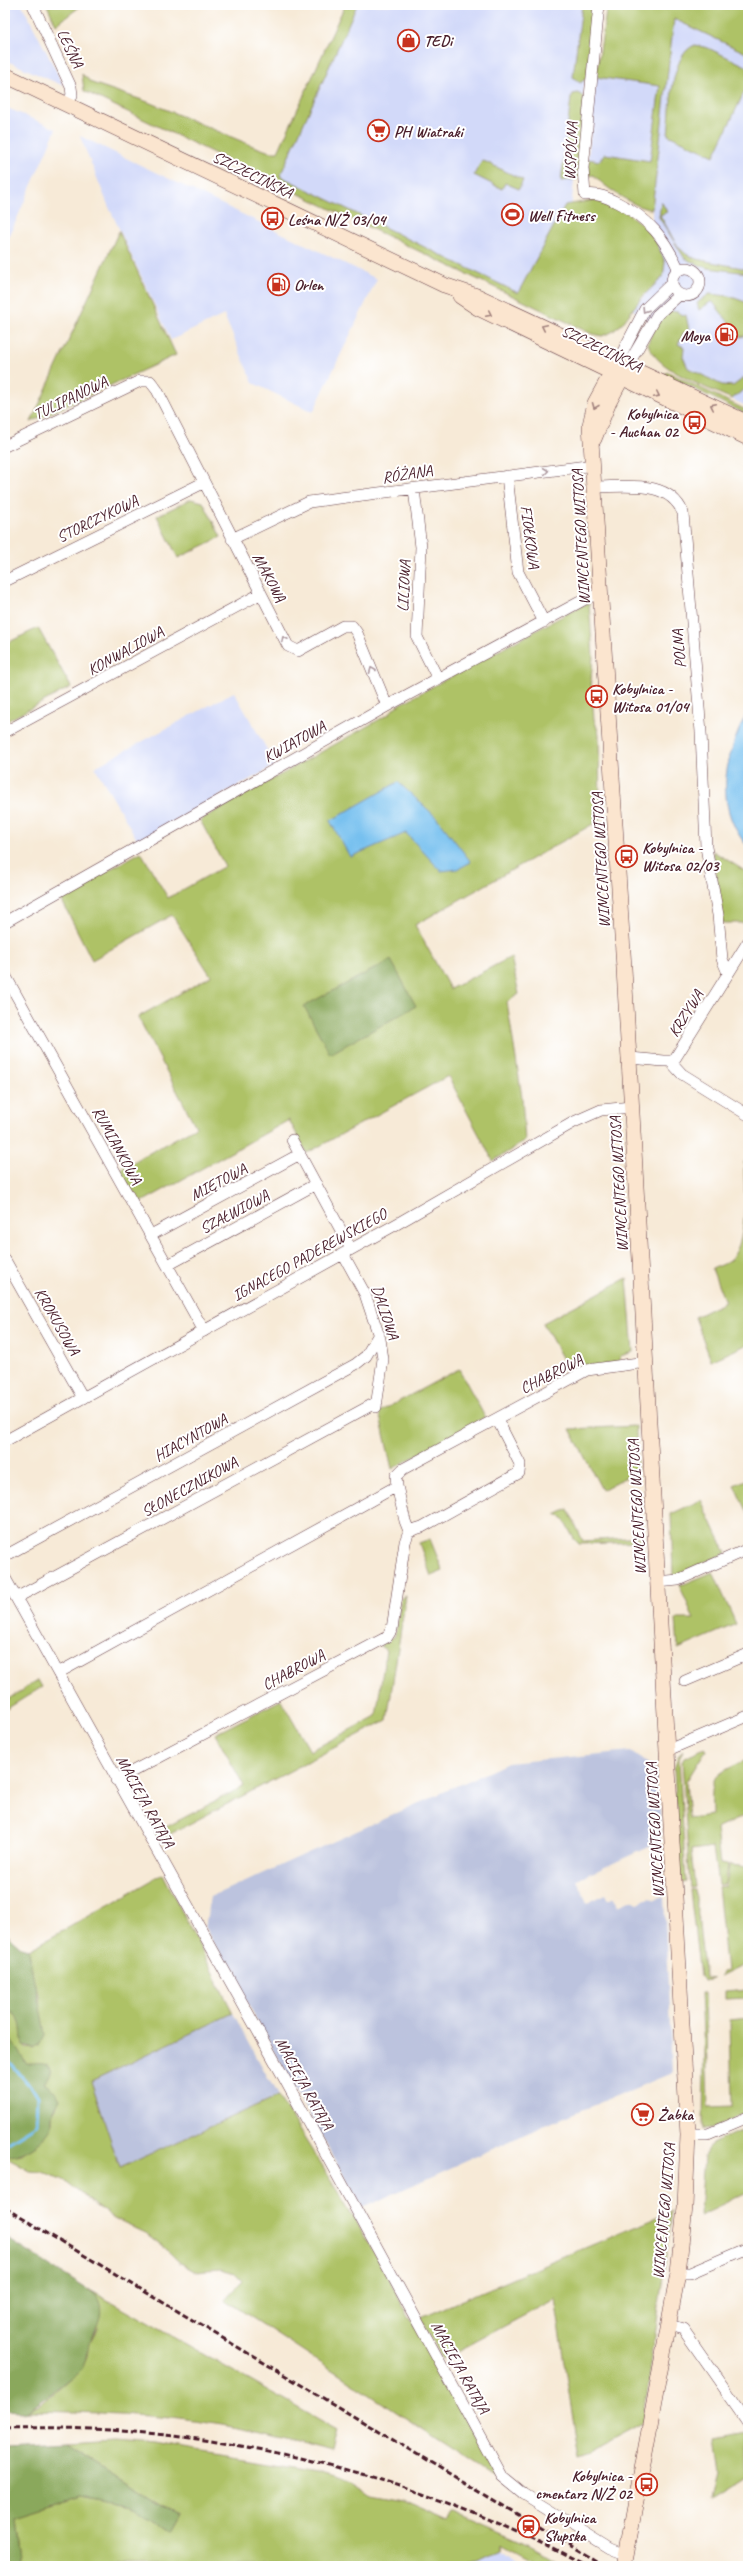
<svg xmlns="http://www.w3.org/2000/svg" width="753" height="2571" font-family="Caveat,sans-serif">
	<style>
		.built { fill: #d2d9f9 }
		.industrial { fill: #bcc3de }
		.green { fill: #aec266; stroke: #7c7048 }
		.forest { fill: #8aa85b; stroke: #6a6443 }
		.water { fill: #76c0ef; stroke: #60708d }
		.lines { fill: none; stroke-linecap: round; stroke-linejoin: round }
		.stream { stroke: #76c0ef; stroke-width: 3 }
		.street-casing { stroke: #643d45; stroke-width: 12 }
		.secondary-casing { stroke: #643d45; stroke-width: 16 }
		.street { stroke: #fff; stroke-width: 11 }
		.secondary { stroke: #fbe5cf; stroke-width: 15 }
		.rail { stroke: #4a1f2b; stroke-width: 3; stroke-dasharray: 6 3; stroke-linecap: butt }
		.oneway { stroke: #ae9aa0 }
		.oneway2 { stroke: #a2827d }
		.labels { text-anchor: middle; stroke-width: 4; stroke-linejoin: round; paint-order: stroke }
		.poi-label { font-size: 16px; font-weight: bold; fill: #4a1f2b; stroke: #fff; text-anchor: start }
		.street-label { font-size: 16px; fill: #4a1f2b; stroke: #fff }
	</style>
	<rect width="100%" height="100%" fill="#fff"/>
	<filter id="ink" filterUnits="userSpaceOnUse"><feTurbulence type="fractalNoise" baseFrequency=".025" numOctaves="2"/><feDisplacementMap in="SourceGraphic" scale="8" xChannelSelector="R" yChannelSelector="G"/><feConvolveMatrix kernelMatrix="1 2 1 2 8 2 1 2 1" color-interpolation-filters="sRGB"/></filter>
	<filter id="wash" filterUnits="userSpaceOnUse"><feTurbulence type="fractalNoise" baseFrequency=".012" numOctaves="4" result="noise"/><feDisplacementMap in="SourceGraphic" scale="16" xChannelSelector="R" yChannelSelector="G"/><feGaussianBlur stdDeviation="0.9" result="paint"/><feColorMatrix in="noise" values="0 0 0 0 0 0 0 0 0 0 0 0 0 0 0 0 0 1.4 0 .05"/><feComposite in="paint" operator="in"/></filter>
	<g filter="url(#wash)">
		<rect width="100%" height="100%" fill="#f7ead7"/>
		<path class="built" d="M5,5H22L64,86L5,60Z
			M345,5H593L570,218L580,328L267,177Z
			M674,19L748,54V407L671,370L656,327L632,309L663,276V255L652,237V212L656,172L588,159L596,77Z
			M5,107L56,129L5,246Z
			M80,136L377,279L313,412L253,383L224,315L171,340L108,205Z
			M234,692L276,765L138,841L95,767Z
			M503,2548L526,2566H464Z"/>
		<path class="industrial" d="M631,1751L659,1772L661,1841L577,1880L587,1903L606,1894L609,1900L615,1897L618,1906L632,1900L638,1903L650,1897L655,1900L664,1897L672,2073L543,2126L362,2208L205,1928L210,1897L508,1763Z
			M233,2013L278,2096L120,2168L91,2081Z"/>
		<path class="green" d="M47,5H82L56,25Z
			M345,5H357L280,176L518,293L565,205L596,200L623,210L652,232L665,262L663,277L642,297L622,324L612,332L602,336L592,334L84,91L82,74L92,83L148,102L253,146L270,152H278Z
			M582,5H595L587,78L580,83L573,77Z
			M607,5H748V54L674,19L652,209C640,211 601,185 594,175L589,176L588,159L599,161L605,154L650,161L660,86L596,77Z
			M695,45L708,48L748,67V84L714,156L668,135C671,111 669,55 695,45Z
			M578,93L585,98L578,179L561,181L571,98L573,94Z
			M482,160L523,180L519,189L505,183L502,189L474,175Z
			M661,201L667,212L660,215L677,246L686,254L696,259L747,269L748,267V273L707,268L685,259L659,217Z
			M119,231L176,355L31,422Z
			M709,294L729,296L748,303V335L740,337L712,301L699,310L697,303Z
			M671,311L678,312L683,316L686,315L690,335L684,332L678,344L684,347L683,357L688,368L722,385L733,386L748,375V386L732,399C710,389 653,369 648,343C652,332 660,315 671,311Z
			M668,372L748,411V415L664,374Z
			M191,499L203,502L221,537L178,558L157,516Z
			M589,603L593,656L591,680L594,719L599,734L600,820L415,925L450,989L511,957L519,994L507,1002L522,1097L525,1141L493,1161L448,1076L307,1153L289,1120L140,1203L119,1170L196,1127L138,1017L211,976L172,915L92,960L60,897L141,852L168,898L225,866L200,820L389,714L395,707L581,606Z
			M38,628L71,687L5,722V644Z
			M713,851L748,873V923H723Z
			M748,1159V1344L711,1361L695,1317L725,1302L712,1269C718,1266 727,1264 731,1259C749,1239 744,1187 744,1162Z
			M627,1278L633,1352L620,1356V1361L571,1374L543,1323Z
			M459,1369L485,1417L392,1469L379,1412Z
			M636,1426L637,1471L602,1490L570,1429Z
			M748,1479V1515L734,1485Z
			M701,1500L726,1553L673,1576L671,1514Z
			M568,1509L583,1541L642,1537L643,1542L579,1544L574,1539L563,1518L556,1515Z
			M430,1539L443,1571L431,1576L419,1543Z
			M713,1572L736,1624L678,1649L676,1619H694L679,1584H684Z
			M406,1596L387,1720L155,1842L153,1834L244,1786L215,1734L281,1700L310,1751L376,1716L386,1650L380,1646L395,1636L401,1599Z
			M38,1680L42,1687L5,1710V1701Z
			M705,1748L707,1752L704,1753L686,1782L689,1818L712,1815C711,1774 711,1777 748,1759V1814L716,1829L720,1864L727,1865L725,1884L718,1885L713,1847L691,1850L695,1887L690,1888L682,1761L684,1757Z
			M683,1751L679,1759L686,1882L680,1884L674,1768L678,1756Z
			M729,1865L748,1867V1963L720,1977L722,1972L727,1971L718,1887L726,1886Z
			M163,1874L233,2013L91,2081L120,2168L278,2096L361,2229L499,2479L225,2300L243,2281L235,2273L221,2269L194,2271L179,2262L165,2248L147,2234L114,2219L67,2183L43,2172L30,2171L5,2157L22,2154L52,2127V2115L57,2106L54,2091L44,2083L52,2073L32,2064H26L5,2031V2013L11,2012C23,2018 24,2036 26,2048L33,2049L40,2044L39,1996L32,1978L29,1950Z
			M695,1889L705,1978L712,1979L704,1981L700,1977L690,1890Z
			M748,1990V1998L725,1999V1992Z
			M701,1993H705L708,2107L732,2106L730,2020L748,2018V2112L712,2128L703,2129L704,2051Z
			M748,2127V2192L700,2215L704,2156L712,2144Z
			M672,2211L643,2423L580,2457L555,2299L443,2359L420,2318Z
			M88,2289L337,2430L332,2451C295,2442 259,2431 222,2425C157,2414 91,2412 25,2411L40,2405L82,2369L88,2355L90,2342L97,2329L96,2295Z
			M748,2432V2478L713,2500L719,2473L714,2438Z
			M113,2440L154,2443L315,2470L349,2480L370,2494L403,2500L448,2520L453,2512H455L522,2541L568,2566H546L504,2543L503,2548L464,2566H19L13,2517L80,2496L131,2506L171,2534L181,2516L66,2443Z"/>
		<path class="forest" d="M391,960L416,1006L330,1054L304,1006Z
			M5,1933L22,1948L29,1950C32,1979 41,2006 45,2035L40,2044L33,2049L23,2045C20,2033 24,2019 11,2012L5,2013Z
			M5,2031L26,2063C36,2064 49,2058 52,2073L44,2083L57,2093L60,2099C58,2105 52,2111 52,2116C51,2121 53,2125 51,2129C45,2142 20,2158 5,2156Z
			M5,2237L96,2295C106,2313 98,2324 90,2341C87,2350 88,2359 83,2368C79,2373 33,2408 27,2411C20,2413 12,2411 5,2411Z
			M66,2443L181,2516L171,2534L131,2506L80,2496L13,2517L19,2566H5V2446Z"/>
		<path class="water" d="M748,711V847C712,805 725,755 748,711Z
			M398,782L437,818L471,862L458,869L441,871L406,833L350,857L330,821Z"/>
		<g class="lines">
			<path class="stream" d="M5,2056L38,2096L37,2125L5,2145"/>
		</g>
	</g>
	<g filter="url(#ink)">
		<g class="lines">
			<defs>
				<path id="street" d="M33,5L71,87L72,95L67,105
					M599,5L583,168L585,195C598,193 606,197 618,203C649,218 665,239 679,270
					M672 282a14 14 0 1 1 28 0a14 14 0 1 1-28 0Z
					M618,361L645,309L672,283
					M628,365L657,315L679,295
					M5,446L140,381H150L157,390L288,646L298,651L343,626H352L357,633L387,706
					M507,476L518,572L544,622
					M595,487C626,487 669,479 683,513L701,732L706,847L718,915L722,959L728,973
					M414,489L421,547L417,637L438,679
					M232,539L309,502L594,465
					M5,581L203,483
					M5,732L260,594
					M5,922L387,706L589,597L601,594
					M5,975L204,1331
					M628,1058C638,1058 669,1063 674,1060L748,942
					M671,1062L682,1074L748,1115
					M292,1140L351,1249
					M151,1235L300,1154
					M343,1254L365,1294L380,1339L383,1359L376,1407
					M5,1260L83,1398
					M168,1265L316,1184
					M5,1441L395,1225L574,1122L601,1110L631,1107
					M397,1486L396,1476L403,1469L587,1370L646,1362
					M5,1556L356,1364L366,1356L379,1334
					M5,1578L283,2076L502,2476L524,2494L611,2548L627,2554
					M658,1582L678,1580L748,1549
					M16,1598L377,1402
					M58,1673L397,1486L405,1521L409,1531
					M685,1681L748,1654
					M668,1750L748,1716
					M116,1780L387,1637L392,1629L405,1542L409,1531L422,1527L519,1473L520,1464L497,1419
					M688,2134H708L748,2117
					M678,2273H690L748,2248
					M669,2325L683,2329L748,2422"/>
				<path id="secondary" d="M5,75L444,285L477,296L748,423
					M460,296L478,308L748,438
					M618,361L595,403L590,425L624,968L688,2134L685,2207L678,2273L624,2566
					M594,439L609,402L626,370"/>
			</defs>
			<use href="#street" class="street-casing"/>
			<use href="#secondary" class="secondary-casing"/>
			<use href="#street" class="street"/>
			<use href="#secondary" class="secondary"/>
			<path class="rail" d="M5,2208L604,2566
				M5,2428C206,2423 409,2470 586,2566"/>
		</g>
		<defs><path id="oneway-chevron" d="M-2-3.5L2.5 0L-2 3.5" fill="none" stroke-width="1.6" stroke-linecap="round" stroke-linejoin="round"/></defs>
		<g class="oneway">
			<use href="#oneway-chevron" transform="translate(645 310) rotate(122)"/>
			<use href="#oneway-chevron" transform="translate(546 471) rotate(-7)"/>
			<use href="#oneway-chevron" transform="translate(284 639) rotate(-117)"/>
			<use href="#oneway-chevron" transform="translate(372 670) rotate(-112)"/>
		</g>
		<g class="oneway2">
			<use href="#oneway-chevron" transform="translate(489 314) rotate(26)"/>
			<use href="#oneway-chevron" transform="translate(544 327) rotate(-155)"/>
			<use href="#oneway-chevron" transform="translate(657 395) rotate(26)"/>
			<use href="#oneway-chevron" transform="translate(595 406) rotate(112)"/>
			<use href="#oneway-chevron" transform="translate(713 406) rotate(-154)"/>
		</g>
	</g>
	<defs>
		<symbol id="shop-ring" viewBox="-11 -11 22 22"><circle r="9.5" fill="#fff" stroke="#c8321e" stroke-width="1.5"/><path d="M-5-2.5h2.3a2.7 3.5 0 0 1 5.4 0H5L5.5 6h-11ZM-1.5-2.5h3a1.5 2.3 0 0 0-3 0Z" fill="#c8321e"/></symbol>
		<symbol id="supermarket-ring" viewBox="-11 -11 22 22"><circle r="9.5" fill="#fff" stroke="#c8321e" stroke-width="1.5"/><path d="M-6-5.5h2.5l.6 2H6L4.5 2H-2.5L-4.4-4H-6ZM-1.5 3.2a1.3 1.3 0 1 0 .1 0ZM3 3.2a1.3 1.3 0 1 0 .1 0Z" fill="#c8321e"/></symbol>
		<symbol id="stadium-ring" viewBox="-11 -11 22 22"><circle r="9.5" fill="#fff" stroke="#c8321e" stroke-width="1.5"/><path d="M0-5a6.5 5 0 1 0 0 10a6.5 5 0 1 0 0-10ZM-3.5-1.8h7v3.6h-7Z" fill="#c8321e"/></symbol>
		<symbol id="bus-ring" viewBox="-11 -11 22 22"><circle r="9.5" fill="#fff" stroke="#c8321e" stroke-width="1.5"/><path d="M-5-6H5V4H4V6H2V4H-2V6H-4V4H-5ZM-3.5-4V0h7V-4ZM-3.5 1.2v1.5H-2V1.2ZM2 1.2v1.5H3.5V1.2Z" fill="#c8321e"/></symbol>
		<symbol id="fuel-ring" viewBox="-11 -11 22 22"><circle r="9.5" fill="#fff" stroke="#c8321e" stroke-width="1.5"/><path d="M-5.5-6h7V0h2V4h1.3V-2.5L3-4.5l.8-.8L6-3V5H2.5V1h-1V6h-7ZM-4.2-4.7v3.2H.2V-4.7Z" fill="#c8321e"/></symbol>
		<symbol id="station-ring" viewBox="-11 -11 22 22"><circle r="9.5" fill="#fff" stroke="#c8321e" stroke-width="1.5"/><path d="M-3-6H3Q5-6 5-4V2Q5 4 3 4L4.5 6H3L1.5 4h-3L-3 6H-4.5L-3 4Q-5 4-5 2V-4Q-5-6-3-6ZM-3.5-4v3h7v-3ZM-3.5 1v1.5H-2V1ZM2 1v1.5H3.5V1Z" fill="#c8321e"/></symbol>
	</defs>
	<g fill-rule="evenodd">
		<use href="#shop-ring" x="396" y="28" width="25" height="25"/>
		<use href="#supermarket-ring" x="366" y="118" width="25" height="25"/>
		<use href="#stadium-ring" x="500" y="202" width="25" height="25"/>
		<use href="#bus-ring" x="260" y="206" width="25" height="25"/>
		<use href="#fuel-ring" x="266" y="272" width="25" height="25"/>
		<use href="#fuel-ring" x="714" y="322" width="25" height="25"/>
		<use href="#bus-ring" x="682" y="410" width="25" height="25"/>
		<use href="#bus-ring" x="584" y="684" width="25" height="25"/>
		<use href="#bus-ring" x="614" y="844" width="25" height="25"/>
		<use href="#supermarket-ring" x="630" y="2102" width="25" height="25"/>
		<use href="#bus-ring" x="634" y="2472" width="25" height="25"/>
		<use href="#station-ring" x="516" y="2514" width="25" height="25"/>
	</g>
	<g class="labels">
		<g class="poi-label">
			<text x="424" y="46">TEDi</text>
			<text x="394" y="137">PH Wiatraki</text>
			<text x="528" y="221">Well Fitness</text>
			<text x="288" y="225">Leśna N/Ż 03/04</text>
			<text x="294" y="290">Orlen</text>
			<text x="710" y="341" text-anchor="end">Moya</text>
			<text x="678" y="419" text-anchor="end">Kobylnica<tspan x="678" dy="18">- Auchan 02</tspan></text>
			<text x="612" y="694">Kobylnica -<tspan x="612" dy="18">Witosa 01/04</tspan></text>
			<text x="642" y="853">Kobylnica -<tspan x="642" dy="18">Witosa 02/03</tspan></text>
			<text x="658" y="2120">Żabka</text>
			<text x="632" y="2481" text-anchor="end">Kobylnica -<tspan x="632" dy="18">cmentarz N/Ż 02</tspan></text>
			<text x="544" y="2523">Kobylnica<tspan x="544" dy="18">Słupska</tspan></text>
		</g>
		<g class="street-label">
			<text transform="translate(71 48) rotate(65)" y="6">LEŚNA</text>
			<text transform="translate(570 151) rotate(-87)" y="6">WSPÓLNA</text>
			<text transform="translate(253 174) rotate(26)" y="6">SZCZECIŃSKA</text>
			<text transform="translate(602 348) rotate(26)" y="6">SZCZECIŃSKA</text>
			<text transform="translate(70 397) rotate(-26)" y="6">TULIPANOWA</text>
			<text transform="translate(407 473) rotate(-9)" y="6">RÓŻANA</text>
			<text transform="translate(97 518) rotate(-26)" y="6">STORCZYKOWA</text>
			<text transform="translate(531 537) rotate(82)" y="6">FIOŁKOWA</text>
			<text transform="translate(580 537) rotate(-93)" y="6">WINCENTEGO WITOSA</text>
			<text transform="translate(270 577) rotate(62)" y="6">MAKOWA</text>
			<text transform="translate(403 586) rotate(-87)" y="6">LILIOWA</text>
			<text transform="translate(678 649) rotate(-95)" y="6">POLNA</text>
			<text transform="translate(125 650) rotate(-29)" y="6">KONWALIOWA</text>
			<text transform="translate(294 741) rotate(-29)" y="6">KWIATOWA</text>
			<text transform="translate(600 860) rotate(-93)" y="6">WINCENTEGO WITOSA</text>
			<text transform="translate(685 1013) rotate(-58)" y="6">KRZYWA</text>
			<text transform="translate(118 1145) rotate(61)" y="6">RUMIANKOWA</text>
			<text transform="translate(218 1181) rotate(-28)" y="6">MIĘTOWA</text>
			<text transform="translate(618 1184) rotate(-93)" y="6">WINCENTEGO WITOSA</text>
			<text transform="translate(234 1211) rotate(-28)" y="6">SZAŁWIOWA</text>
			<text transform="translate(309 1254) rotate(-29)" y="6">IGNACEGO PADEREWSKIEGO</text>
			<text transform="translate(386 1312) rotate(72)" y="6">DALIOWA</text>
			<text transform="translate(58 1321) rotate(60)" y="6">KROKUSOWA</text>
			<text transform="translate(551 1373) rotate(-27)" y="6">CHABROWA</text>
			<text transform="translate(190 1437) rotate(-29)" y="6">HIACYNTOWA</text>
			<text transform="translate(189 1486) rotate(-29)" y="6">SŁONECZNIKOWA</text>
			<text transform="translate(636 1507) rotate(-93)" y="6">WINCENTEGO WITOSA</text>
			<text transform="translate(293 1669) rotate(-28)" y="6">CHABROWA</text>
			<text transform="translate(146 1801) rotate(61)" y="6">MACIEJA RATAJA</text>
			<text transform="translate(654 1830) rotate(-93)" y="6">WINCENTEGO WITOSA</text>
			<text transform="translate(305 2083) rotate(61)" y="6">MACIEJA RATAJA</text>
			<text transform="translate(663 2211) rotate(-85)" y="6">WINCENTEGO WITOSA</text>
			<text transform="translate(461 2367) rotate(61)" y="6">MACIEJA RATAJA</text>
		</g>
	</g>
	<rect width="753" height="2571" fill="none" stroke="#fff" stroke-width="20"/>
</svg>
